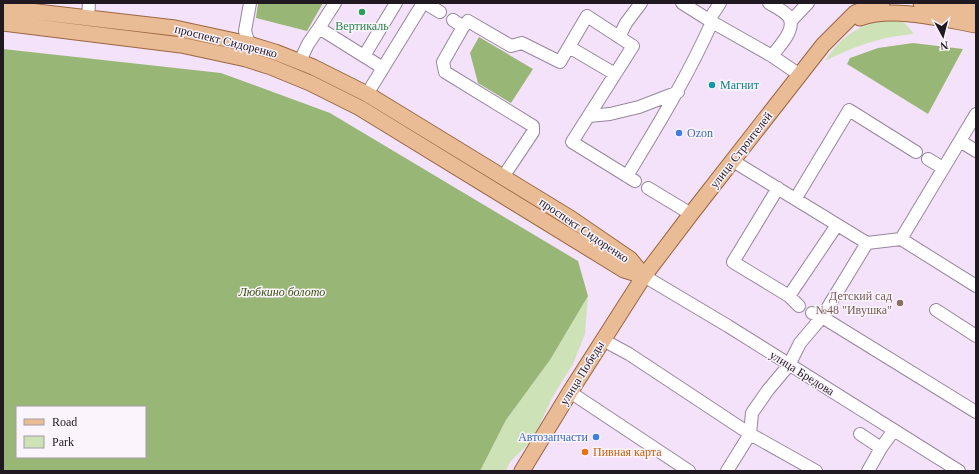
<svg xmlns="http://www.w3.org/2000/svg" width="979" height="474" font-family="Georgia,serif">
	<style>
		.green { fill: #cde3b7 }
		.forest { fill: #98b777; fill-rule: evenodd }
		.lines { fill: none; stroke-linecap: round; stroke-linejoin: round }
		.minor-casing { stroke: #97879d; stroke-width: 14 }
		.major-casing { stroke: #9a663f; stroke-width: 17 }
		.minor { stroke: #fff; stroke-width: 12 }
		.major { stroke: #eabc95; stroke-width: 15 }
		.leisure-dot { fill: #2e9e5b; stroke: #fbf4fd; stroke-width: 1.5 }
		.culture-dot { fill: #0f9aa8; stroke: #fbf4fd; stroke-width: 1.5 }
		.shop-dot { fill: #3f7fe0; stroke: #fbf4fd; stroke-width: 1.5 }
		.education-dot { fill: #8d6e63; stroke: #fbf4fd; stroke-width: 1.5 }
		.food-dot { fill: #e8710a; stroke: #fbf4fd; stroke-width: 1.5 }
		.labels { text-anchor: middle; stroke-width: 3; stroke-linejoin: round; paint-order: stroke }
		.leisure-label { font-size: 12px; fill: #27864d; stroke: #fbf4fd }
		.street-label { font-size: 12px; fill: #201922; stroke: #fbf4fd }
		.culture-label { font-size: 12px; fill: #0d838f; stroke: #fbf4fd; text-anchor: start }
		.shop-label { font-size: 12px; fill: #366cbe; stroke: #fbf4fd; text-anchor: start }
		.park-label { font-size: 12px; font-style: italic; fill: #36510c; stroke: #fbf4fd }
		.education-label { font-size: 12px; fill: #785e54; stroke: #fbf4fd; text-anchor: end }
		.food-label { font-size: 12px; fill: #c56008; stroke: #fbf4fd; text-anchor: start }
	</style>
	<rect width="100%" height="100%" fill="#f4e2fa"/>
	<path class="green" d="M882,20C901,20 902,18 914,34C883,36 852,47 825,61C841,37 854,28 882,20Z
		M588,296L585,334L573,364L553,396L533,439L510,462L506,471H480L506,420L550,360Z"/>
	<path class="forest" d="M258,3H323L307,31L256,18Z
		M479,37L533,69L511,103L478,83L470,53Z
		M913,43L963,49L928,114L847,64L850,58L878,48Z
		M3,49L221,73L330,113L578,261L588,296L550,360L506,420L480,471H3ZM17,407H145V457H17Z"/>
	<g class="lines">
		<defs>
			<path id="minor" d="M425,3L440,12
				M682,3L712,22L772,56L800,75
				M769,3C775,7 783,10 788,16C798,28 779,46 772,56
				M88,18L89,3
				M453,20L463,27L468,21L511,46L522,43L560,62L587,16L633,46L572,142L635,181
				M709,20L720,3
				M791,21L808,3
				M463,27L443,62L445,72L533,126V132L503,177
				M319,28L335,3
				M619,37L626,23L641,3
				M569,47L615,74
				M364,56L396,3
				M246,59L249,44L245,31L250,3
				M300,61L308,44L319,28L383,68
				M367,94L423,3
				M589,116L610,114L639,107L678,92
				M960,141L976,151
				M928,159L943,168
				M733,161L867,243
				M627,176C658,125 688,76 712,22
				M648,188L691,214
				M778,188L733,262L789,296L799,306
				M796,198L849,110L916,152
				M901,239L976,286
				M644,276L728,326L959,471
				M789,296L837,225
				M936,310L976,336
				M812,313L822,317L976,412
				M603,340L629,354L750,434L816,471
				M570,392L689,471
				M860,434L881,448
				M727,471L750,434L752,413L768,390L789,365L800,343L822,317L867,243L901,239L976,114
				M868,471L881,448L894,430"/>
			<path id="major" d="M921,3L976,12
				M3,8L175,28L249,44L275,52L313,67L367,94L570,218L630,259L644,276
				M860,18C893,6 942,19 976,25
				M3,23L181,45L246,59L271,67L310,83L360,108L624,270L644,276
				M522,471L570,392L644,276L691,214L823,45L855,13L866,8L882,3"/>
		</defs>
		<use href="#minor" class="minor-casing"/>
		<use href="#major" class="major-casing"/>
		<use href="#minor" class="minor"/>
		<use href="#major" class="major"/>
	</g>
	<circle class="leisure-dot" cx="362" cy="12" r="4"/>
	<circle class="culture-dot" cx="712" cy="85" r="4"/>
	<g class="shop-dot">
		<circle cx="679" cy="133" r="4"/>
		<circle cx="596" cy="437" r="4"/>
	</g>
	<circle class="education-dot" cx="900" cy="303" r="4"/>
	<circle class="food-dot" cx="585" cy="452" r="4"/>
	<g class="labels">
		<g class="leisure-label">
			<text x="362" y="30">Вертикаль</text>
		</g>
		<g class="street-label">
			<text transform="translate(226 41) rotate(14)" y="4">проспект Сидоренко</text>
			<text transform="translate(741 150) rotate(-52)" y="4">улица Строителей</text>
			<text transform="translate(584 230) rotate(34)" y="4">проспект Сидоренко</text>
			<text transform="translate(582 373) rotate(-58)" y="4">улица Победы</text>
			<text transform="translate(802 373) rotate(32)" y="4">улица Бредова</text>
		</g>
		<g class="culture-label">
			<text x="720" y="89">Магнит</text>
		</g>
		<g class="shop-label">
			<text x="687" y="137">Ozon</text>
			<text x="588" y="441" text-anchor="end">Автозапчасти</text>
		</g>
		<g class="park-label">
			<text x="282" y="296">Любкино болото</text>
		</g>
		<g class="education-label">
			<text x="892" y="300">Детский сад<tspan x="892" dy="14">№48 "Ивушка"</tspan></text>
		</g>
		<g class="food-label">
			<text x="593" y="456">Пивная карта</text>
		</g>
	</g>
	<rect width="979" height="474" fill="none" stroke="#201922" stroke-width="8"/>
	<rect x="16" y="406" width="130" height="52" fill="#fbf4fd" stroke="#a39ca5"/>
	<rect x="24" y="419" width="20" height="6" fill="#eabc95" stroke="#a39ca5"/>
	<text x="52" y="426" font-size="12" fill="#201922">Road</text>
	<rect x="24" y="436" width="20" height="12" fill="#cde3b7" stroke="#a39ca5"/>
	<text x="52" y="446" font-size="12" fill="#201922">Park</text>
	<g transform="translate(943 36) rotate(173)" stroke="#fbf4fd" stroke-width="3" paint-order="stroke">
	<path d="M0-3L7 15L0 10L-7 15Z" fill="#201922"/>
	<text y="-6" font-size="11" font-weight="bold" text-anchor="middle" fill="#201922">N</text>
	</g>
</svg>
